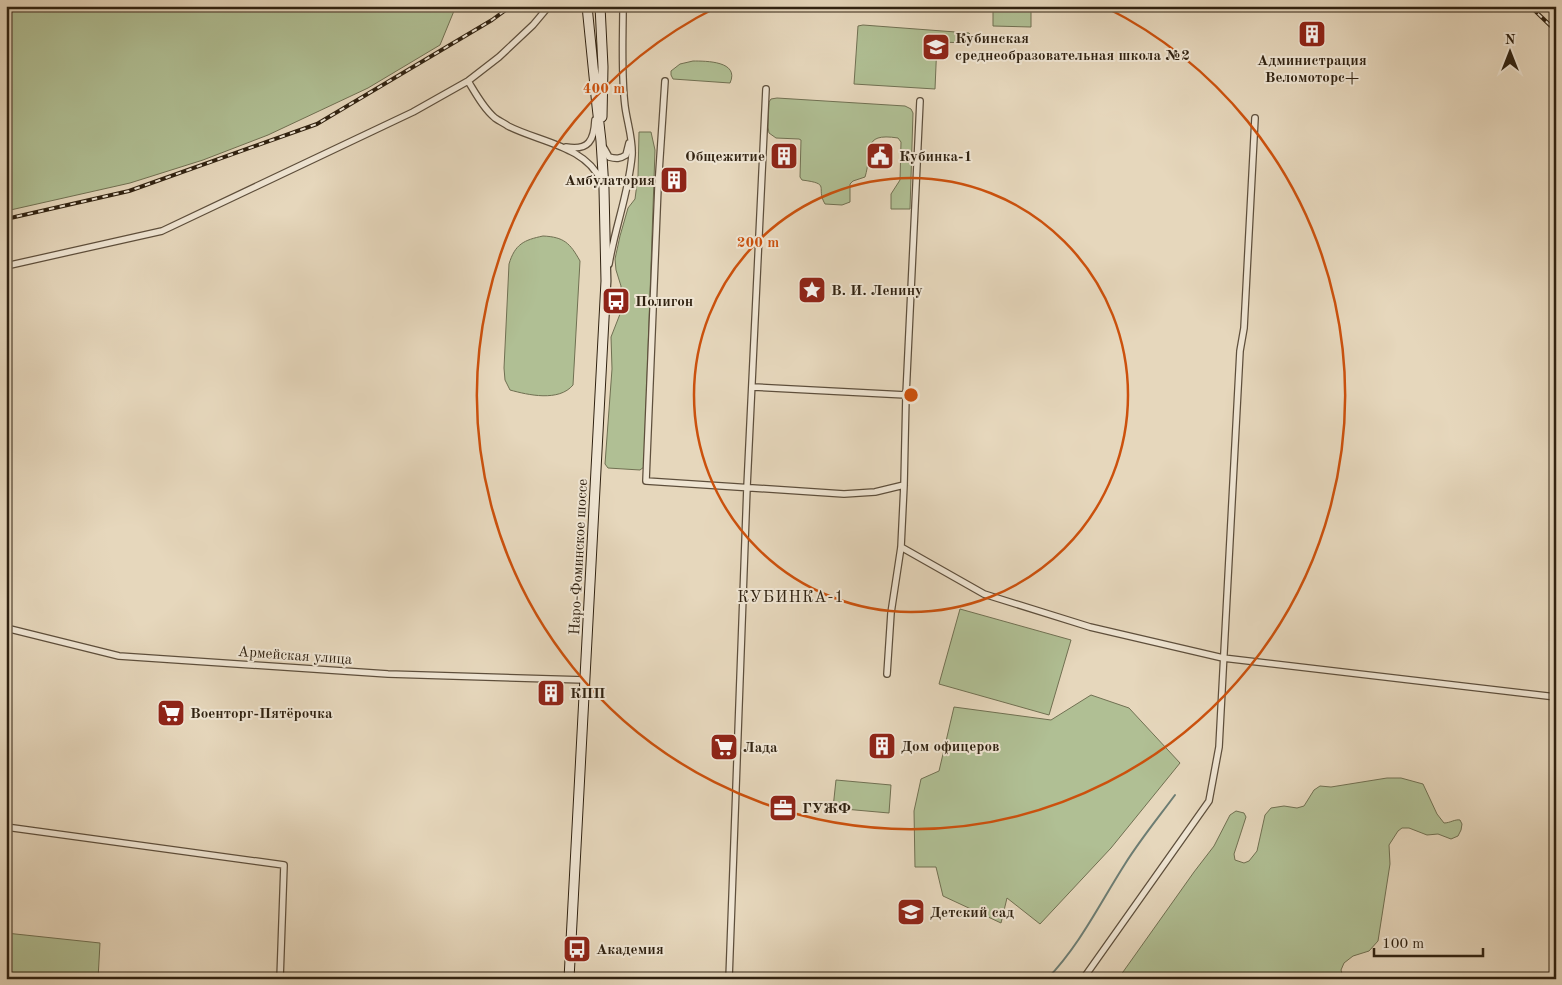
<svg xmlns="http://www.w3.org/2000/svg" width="1562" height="985" font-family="'Old Standard TT',serif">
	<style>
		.green { fill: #b0bf94; stroke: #707052 }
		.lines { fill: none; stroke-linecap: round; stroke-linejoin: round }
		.stream { stroke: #6d7d73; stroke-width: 2 }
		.street-casing { stroke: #5e4f3c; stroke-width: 8 }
		.secondary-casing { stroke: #302211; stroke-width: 11 }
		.street { stroke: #efe5d3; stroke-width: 5.5 }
		.secondary { stroke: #efe5d3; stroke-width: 9 }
		.rail-casing { stroke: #302211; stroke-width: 4 }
		.rail { stroke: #efe5d3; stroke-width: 2; stroke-dasharray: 5.5; stroke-linecap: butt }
		.ring { fill: none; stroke: #cc510d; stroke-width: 2.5 }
		.labels { text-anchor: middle; stroke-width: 4; stroke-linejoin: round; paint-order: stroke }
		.poi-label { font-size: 15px; font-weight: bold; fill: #302211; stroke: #efe5d3; text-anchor: start }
		.street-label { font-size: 15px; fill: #302211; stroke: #efe5d3 }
		.neighbourhood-label { font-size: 16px; letter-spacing: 1px; fill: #302211; stroke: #efe5d3 }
		.centre { fill: #cc510d; stroke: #efe5d3; stroke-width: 2.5 }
		.ring-label { font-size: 15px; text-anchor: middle; font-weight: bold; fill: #cc510d; stroke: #efe5d3; stroke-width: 4; stroke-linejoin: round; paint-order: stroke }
	</style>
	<rect width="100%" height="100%" fill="#e6d7bc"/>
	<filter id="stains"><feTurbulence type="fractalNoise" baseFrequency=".004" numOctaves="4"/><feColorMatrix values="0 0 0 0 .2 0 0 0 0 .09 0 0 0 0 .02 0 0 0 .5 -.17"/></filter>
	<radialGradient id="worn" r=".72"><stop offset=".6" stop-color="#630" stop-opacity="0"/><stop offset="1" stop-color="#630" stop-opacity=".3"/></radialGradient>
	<path class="green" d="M6,6H456L440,45L368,88L268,135L203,160L130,183L6,211Z
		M993,6H1031V27L993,26Z
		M863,25L969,33L971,36V43L937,42L935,89L854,84L858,26Z
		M693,61C706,61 740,61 730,83L673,79L671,75V71L680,64Z
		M777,98L905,106L911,109L913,113L910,209H891V194L900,180L901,142L898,138C860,132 873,152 865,177L853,181L850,184V202L842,205L825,204C815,187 832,184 802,180L800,177L801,140L799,139L776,138L769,133L768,127L769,102L771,99Z
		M639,132H651L655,150L644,467L640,470L608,468L605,464L612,369L611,337L620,314L621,286L616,270L615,259L620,236L628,208L635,199L638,176Z
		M543,236C564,237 570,243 580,261L573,385C559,402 528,395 510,390L505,380L504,368L509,264C515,244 524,240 543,236Z
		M960,609L1071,640L1049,715L939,684Z
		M1091,695L1129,708L1180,763L1111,848L1040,924L1007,898L1001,923L943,896L936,867H915L914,811L921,779L939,771L954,707L1051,720Z
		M1387,778H1401L1423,784L1437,814L1444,823C1450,823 1455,819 1460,820L1462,824L1461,830L1458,836L1451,839L1438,834L1427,835L1409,828H1402L1398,831L1389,845L1390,864L1378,941L1369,951L1353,956L1344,963L1341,970L1343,977L1346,979H1118L1194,872L1214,846L1230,815L1236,811L1244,813L1246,817L1234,854L1235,860L1244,863L1249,861L1257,851L1265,815L1271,808L1284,806L1297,808L1304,806L1314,790L1320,786L1331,787Z
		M836,780L891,785L889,813L833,808Z
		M6,933L100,943L98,979H6Z"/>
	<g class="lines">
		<path class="stream" d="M1047,979C1080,945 1100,903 1125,864C1140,840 1158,818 1175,795"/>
		<defs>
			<path id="street" d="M468,81C476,94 484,109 495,118C499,121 504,123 508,126C539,142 586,146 601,181
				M665,81L658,187L646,481L844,494L875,492L904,485
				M566,147C589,151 594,140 595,120
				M604,148L609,157C616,159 620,159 626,155L629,143
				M609,264C615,227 629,192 632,155C633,139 627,122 625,106C621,73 623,39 623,6
				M6,266L162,231L413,112L468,81L499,57L533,25L549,6
				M753,387L906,395
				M901,547L984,594L1090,627L1223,658L1556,697
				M6,628L119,656L388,674L585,680
				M887,674L891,613L901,547L904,485L906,395L920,101
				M6,827L284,865L280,979
				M729,979L747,487L766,89
				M1083,979L1209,801L1219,747L1240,351L1244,328L1255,118"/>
			<path id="secondary" d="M600,6L603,67L602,117
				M569,979L606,281L604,189L601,141L597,106L587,6"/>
		</defs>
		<use href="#street" class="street-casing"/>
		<use href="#secondary" class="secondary-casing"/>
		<use href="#street" class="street"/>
		<use href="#secondary" class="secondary"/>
		<defs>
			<path id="rail" d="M1530,6L1556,31
				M6,219L129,191L317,124L492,20L511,6"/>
		</defs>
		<use href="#rail" class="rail-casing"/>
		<use href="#rail" class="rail"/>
	</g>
	<g class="ring">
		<circle cx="911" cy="395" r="217"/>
		<path d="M1105 7A434 434 0 1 1 717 7"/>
	</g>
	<defs>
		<symbol id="building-square" viewBox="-11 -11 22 22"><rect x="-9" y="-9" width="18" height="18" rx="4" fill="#8f2418" stroke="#efe5d3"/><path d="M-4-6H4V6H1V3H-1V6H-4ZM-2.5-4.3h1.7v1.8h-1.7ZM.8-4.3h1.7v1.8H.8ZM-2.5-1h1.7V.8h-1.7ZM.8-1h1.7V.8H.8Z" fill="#fff"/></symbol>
		<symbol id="school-square" viewBox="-11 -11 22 22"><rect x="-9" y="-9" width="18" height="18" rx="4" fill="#8f2418" stroke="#efe5d3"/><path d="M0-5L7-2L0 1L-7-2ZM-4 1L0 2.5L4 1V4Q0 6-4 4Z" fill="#fff"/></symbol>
		<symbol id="civic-square" viewBox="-11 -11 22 22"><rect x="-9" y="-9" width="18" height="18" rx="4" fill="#8f2418" stroke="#efe5d3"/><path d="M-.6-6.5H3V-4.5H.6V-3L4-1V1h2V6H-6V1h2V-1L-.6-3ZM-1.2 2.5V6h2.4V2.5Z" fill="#fff"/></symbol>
		<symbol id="sight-square" viewBox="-11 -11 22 22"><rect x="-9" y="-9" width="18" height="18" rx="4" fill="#8f2418" stroke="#efe5d3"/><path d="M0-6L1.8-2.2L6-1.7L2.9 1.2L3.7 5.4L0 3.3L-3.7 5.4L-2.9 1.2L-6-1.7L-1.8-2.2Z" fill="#fff"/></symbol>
		<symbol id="bus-square" viewBox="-11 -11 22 22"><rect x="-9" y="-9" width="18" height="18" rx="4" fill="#8f2418" stroke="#efe5d3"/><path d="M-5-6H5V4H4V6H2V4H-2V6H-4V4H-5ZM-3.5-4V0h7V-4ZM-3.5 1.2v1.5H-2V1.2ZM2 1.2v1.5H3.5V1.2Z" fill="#fff"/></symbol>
		<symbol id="supermarket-square" viewBox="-11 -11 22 22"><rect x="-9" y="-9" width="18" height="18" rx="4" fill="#8f2418" stroke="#efe5d3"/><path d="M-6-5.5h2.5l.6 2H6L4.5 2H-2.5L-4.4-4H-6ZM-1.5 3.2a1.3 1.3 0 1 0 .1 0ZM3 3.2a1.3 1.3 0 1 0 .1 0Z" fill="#fff"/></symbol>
		<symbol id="office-square" viewBox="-11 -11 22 22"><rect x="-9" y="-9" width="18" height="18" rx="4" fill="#8f2418" stroke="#efe5d3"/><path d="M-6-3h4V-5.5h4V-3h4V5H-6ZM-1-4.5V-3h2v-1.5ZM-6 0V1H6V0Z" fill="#fff"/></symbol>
	</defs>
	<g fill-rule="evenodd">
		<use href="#building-square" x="1296" y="18" width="32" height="32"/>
		<use href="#school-square" x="920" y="31" width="32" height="32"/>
		<use href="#building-square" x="768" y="140" width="32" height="32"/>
		<use href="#civic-square" x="864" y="140" width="32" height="32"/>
		<use href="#building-square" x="658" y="164" width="32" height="32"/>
		<use href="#sight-square" x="796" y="274" width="32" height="32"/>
		<use href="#bus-square" x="600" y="285" width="32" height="32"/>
		<use href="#building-square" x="535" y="677" width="32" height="32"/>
		<use href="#supermarket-square" x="155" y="697" width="32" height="32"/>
		<use href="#building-square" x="866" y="730" width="32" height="32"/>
		<use href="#supermarket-square" x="708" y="731" width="32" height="32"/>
		<use href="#office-square" x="767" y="792" width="32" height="32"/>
		<use href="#school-square" x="895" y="896" width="32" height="32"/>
		<use href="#bus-square" x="561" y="933" width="32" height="32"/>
	</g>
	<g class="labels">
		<g class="poi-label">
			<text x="955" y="43">Кубинская<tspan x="955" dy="17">среднеобразовательная школа №2</tspan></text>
			<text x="1312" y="65" text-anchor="middle">Администрация<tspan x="1312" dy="17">Веломоторс+</tspan></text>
			<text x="765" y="161" text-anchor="end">Общежитие</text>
			<text x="899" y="161">Кубинка-1</text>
			<text x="655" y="185" text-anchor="end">Амбулатория</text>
			<text x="831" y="295">В. И. Ленину</text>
			<text x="635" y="306">Полигон</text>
			<text x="570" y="698">КПП</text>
			<text x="190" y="718">Военторг-Пятёрочка</text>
			<text x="901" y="751">Дом офицеров</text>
			<text x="743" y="752">Лада</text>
			<text x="802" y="813">ГУЖФ</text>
			<text x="930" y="917">Детский сад</text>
			<text x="596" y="954">Академия</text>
		</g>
		<g class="street-label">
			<text transform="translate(578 557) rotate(-87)" y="5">Наро-Фоминское шоссе</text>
			<text transform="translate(295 655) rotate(4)" y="5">Армейская улица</text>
		</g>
		<g class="neighbourhood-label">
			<text x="791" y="602">КУБИНКА-1</text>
		</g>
	</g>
	<circle cx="911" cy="395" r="8" class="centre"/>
	<g class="ring-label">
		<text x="604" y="93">400 m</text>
		<text x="758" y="247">200 m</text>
	</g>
	<rect width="1562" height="985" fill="none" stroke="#e6d7bc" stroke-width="25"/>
	<rect x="8" y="8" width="1547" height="970" fill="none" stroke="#302211" stroke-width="2.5"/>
	<rect x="12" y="12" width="1537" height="960" fill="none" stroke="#302211"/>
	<g transform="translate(1510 52)" stroke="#efe5d3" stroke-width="4" paint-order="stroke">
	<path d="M0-4L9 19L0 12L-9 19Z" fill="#302211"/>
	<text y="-8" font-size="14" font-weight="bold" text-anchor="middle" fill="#302211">N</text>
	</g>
	<path d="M1374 948v8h109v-8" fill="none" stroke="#302211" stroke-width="2.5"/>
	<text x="1382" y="948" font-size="15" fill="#302211" stroke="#efe5d3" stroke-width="4" paint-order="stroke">100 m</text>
	<rect width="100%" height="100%" filter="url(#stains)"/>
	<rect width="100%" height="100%" fill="url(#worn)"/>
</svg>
